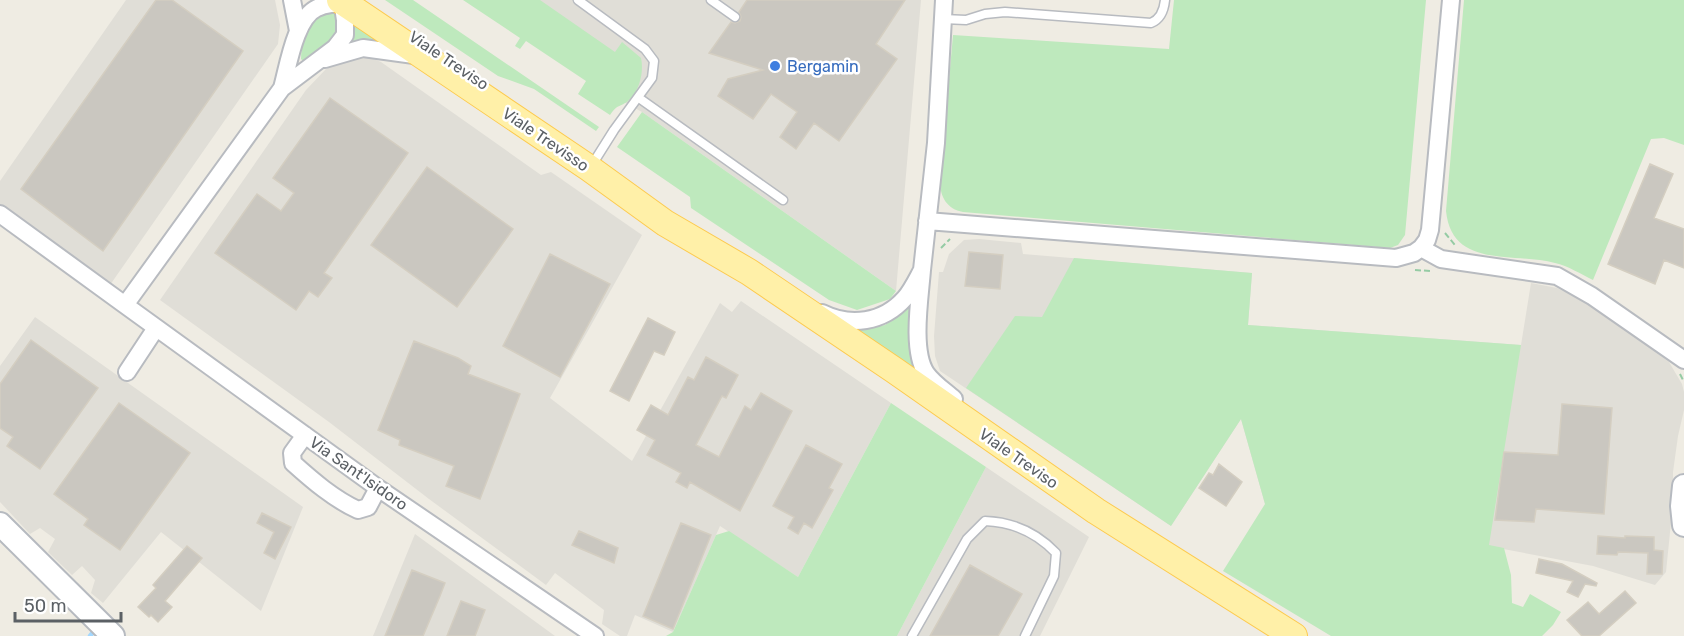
<svg xmlns="http://www.w3.org/2000/svg" width="1684" height="636" font-family="Rubik,sans-serif">
	<style>
		.industrial { fill: #e0ded7 }
		.green { fill: #bee9bd }
		.lines { fill: none; stroke-linecap: round; stroke-linejoin: round }
		.stream { stroke: #a3d8ff; stroke-width: 4.5 }
		.building { fill: #cac7c0; stroke: #d4cec1; stroke-width: 1.5 }
		.lane-casing { stroke: #b8bbc0; stroke-width: 11 }
		.street-casing { stroke: #b8bbc0; stroke-width: 20 }
		.secondary-casing { stroke: #b6bac0; stroke-width: 26 }
		.primary-casing { stroke: #fdca4e; stroke-width: 28 }
		.path { stroke: #95cba4; stroke-width: 2; stroke-dasharray: 6 3; stroke-linecap: butt }
		.lane { stroke: #fff; stroke-width: 8 }
		.street { stroke: #fff; stroke-width: 16 }
		.secondary { stroke: #fff; stroke-width: 22 }
		.primary { stroke: #fff0a8; stroke-width: 26 }
		.shop-dot { fill: #3f7fe0; stroke: #fff; stroke-width: 2 }
		.labels { text-anchor: middle; stroke-width: 5; stroke-linejoin: round; paint-order: stroke }
		.street-label { font-size: 16px; fill: #5b6065; stroke: #fff }
		.shop-label { font-size: 16px; fill: #366cbe; stroke: #fff; text-anchor: start }
	</style>
	<rect width="100%" height="100%" fill="#efece3"/>
	<path class="industrial" d="M126,0H275L280,25L278,44L110,285L0,205V181Z
		M469,0H921L896,291L642,112L622,101Z
		M364,55L381,62L541,175L551,172L642,235L550,398L632,461L720,303L732,312L741,301L891,403L798,577L720,526L673,632L635,615L627,636H620L602,624L604,610L555,573L546,585L429,499L329,422L160,300L306,90L326,69L341,60Z
		M979,239L1021,243L1023,254L1252,273L1248,325L1521,345L1531,283L1557,288L1574,296L1606,314L1669,362L1682,384L1684,392V410L1678,436L1673,472V503L1666,572L1655,585L1593,566L1265,504L1241,419L1171,526L940,371L935,356L934,336L939,272H943L949,254L964,240Z
		M35,317L303,507L261,611L161,532L103,603L91,593L95,580L82,566L72,575L48,552L55,539L40,528L30,534L0,502V366Z
		M986,467L1089,537L1040,636H897Z
		M415,534L555,636H373Z"/>
	<path class="green" d="M385,0H413L599,127L596,131L534,89L498,76Z
		M463,0H540L615,52L622,42L641,58C644,71 640,90 629,100C622,107 618,103 610,115L578,94L586,81L526,41L520,49L515,46L520,38Z
		M1174,0H1426L1405,235L1398,245L1390,248L963,212C947,209 940,197 940,181L953,35L1169,49Z
		M1464,0H1684V145L1664,138L1651,139L1593,280C1581,274 1568,266 1555,263C1513,252 1452,269 1446,211Z
		M337,8L338,35L305,63L301,59C301,44 307,31 313,17Z
		M355,18L385,41L365,40L349,43L354,28Z
		M642,112L896,291L890,299L857,310L829,300L691,208L690,197L617,147Z
		M1074,258L1252,273L1248,325L1521,345L1489,545L1504,548L1511,575L1512,603L1523,607L1530,594L1561,612L1553,625L1542,636H1331L1223,571L1265,504L1241,419L1171,526L966,388L1015,316L1042,317Z
		M913,305C908,328 908,349 914,371L855,331L885,325Z
		M891,403L986,467L897,636H666L673,632L716,535L729,531L798,577Z"/>
	<g class="lines">
		<path class="stream" d="M90,636L94,631"/>
	</g>
	<path class="building" d="M156,0H172L243,51L103,251L21,189Z
		M747,0H905L876,44L897,59L839,141L814,123L796,149L780,137L797,112L771,94L753,119L718,96L728,79L763,70L709,53L731,22L735,23L740,21L741,17L739,12Z
		M330,98L408,153L324,273L332,278L318,297L309,291L296,310L215,253L257,194L281,211L294,193L273,178Z
		M1650,164L1673,174L1654,218L1684,229V268L1664,260L1655,284L1608,264Z
		M427,167L513,229L457,307L371,245Z
		M969,252L1003,255L1000,289L965,286Z
		M550,254L610,284L560,377L503,346Z
		M648,318L675,332L664,355L654,351L629,401L610,391Z
		M31,340L98,388L40,469L7,446L13,437L0,428V384Z
		M414,341L458,358L471,366L468,374L520,394L480,499L446,486L454,466L399,445L400,440L378,430Z
		M706,357L738,375L726,398L722,396L696,445L719,457L745,406L751,410L761,393L792,411L740,511L690,482L687,488L676,482L681,473L647,455L655,440L637,430L651,405L668,415L688,377L694,380Z
		M119,403L190,453L120,550L84,525L88,519L54,494Z
		M1562,404L1612,408L1604,514L1536,509L1534,522L1495,520L1504,452L1558,455Z
		M806,445L842,464L829,488L833,490L812,528L804,523L798,534L788,528L794,517L773,506Z
		M1219,464L1242,482L1226,506L1199,488L1209,473L1213,475Z
		M262,513L291,527L275,559L264,553L274,532L257,523Z
		M681,523L711,535L673,629L643,616Z
		M579,531L618,548L614,563L572,545Z
		M1598,536L1625,538V536L1654,537V550L1663,551L1662,574H1647L1648,553L1618,552L1617,555L1597,554Z
		M187,546L202,558L165,601L172,607L158,622L151,615L149,617L138,607L156,588L153,585Z
		M1539,559L1562,564L1597,583L1596,586L1585,584L1578,597L1567,592L1573,581L1536,573Z
		M970,565L1022,594L998,636H930Z
		M412,570L445,583L440,596L423,636H385Z
		M1625,591L1636,603L1599,636H1582L1567,620L1588,602L1599,614Z
		M461,601L485,610L475,636H447Z"/>
	<g class="lines">
		<defs>
			<path id="lane" d="M578,0L645,49L654,61L652,78L614,130L597,157
				M711,0L735,17
				M943,19L966,20L985,14L1005,12L1151,23C1161,19 1164,10 1165,0
				M639,98L783,200
				M912,636L967,539L985,521C1012,522 1037,533 1056,553L1054,576L1025,636"/>
			<path id="street" d="M292,0L298,31
				M342,0L345,20V35L335,48L282,88L125,305L378,488L595,636
				M325,59L363,48L414,55
				M282,88C288,67 295,18 317,8C325,4 340,3 349,3
				M0,214L125,305
				M927,221L1396,258L1414,253L1421,248L1441,259L1557,276L1592,296L1684,360
				M1421,248L1427,240L1430,230L1451,0
				M922,270L936,143L944,0
				M822,313C850,327 883,323 905,298C912,290 917,279 922,270C920,297 911,350 926,373C933,383 945,391 954,399
				M127,372L156,328
				M305,435L292,453L293,463C313,481 334,499 358,510L368,507L378,488"/>
			<path id="secondary" d="M1684,486L1682,506L1684,525
				M0,524L113,636"/>
			<path id="primary" d="M340,0L589,168L665,223L749,272L894,370L1096,511L1294,636"/>
		</defs>
		<use href="#lane" class="lane-casing"/>
		<use href="#street" class="street-casing"/>
		<use href="#secondary" class="secondary-casing"/>
		<use href="#primary" class="primary-casing"/>
		<path class="path" d="M1445,233L1455,245
			M941,248L950,239
			M1415,270L1430,271
			M1680,374L1684,382"/>
		<use href="#lane" class="lane"/>
		<use href="#street" class="street"/>
		<use href="#secondary" class="secondary"/>
		<use href="#primary" class="primary"/>
	</g>
	<circle class="shop-dot" cx="775" cy="66" r="6"/>
	<g class="labels">
		<g class="street-label">
			<text transform="translate(449 60) rotate(34)" y="6">Viale Treviso</text>
			<text transform="translate(546 139) rotate(34)" y="6">Viale Trevisso</text>
			<text transform="translate(1019 458) rotate(35)" y="6">Viale Treviso</text>
			<text transform="translate(359 473) rotate(35)" y="6">Via Sant'Isidoro</text>
		</g>
		<g class="shop-label">
			<text x="787" y="72">Bergamin</text>
		</g>
	</g>
	<path d="M15 612v9h106v-9" fill="none" stroke="#5b6065" stroke-width="3"/>
	<text x="24" y="612" font-size="18" fill="#5b6065" stroke="#ffffff" stroke-width="4.5" paint-order="stroke">50 m</text>
</svg>
